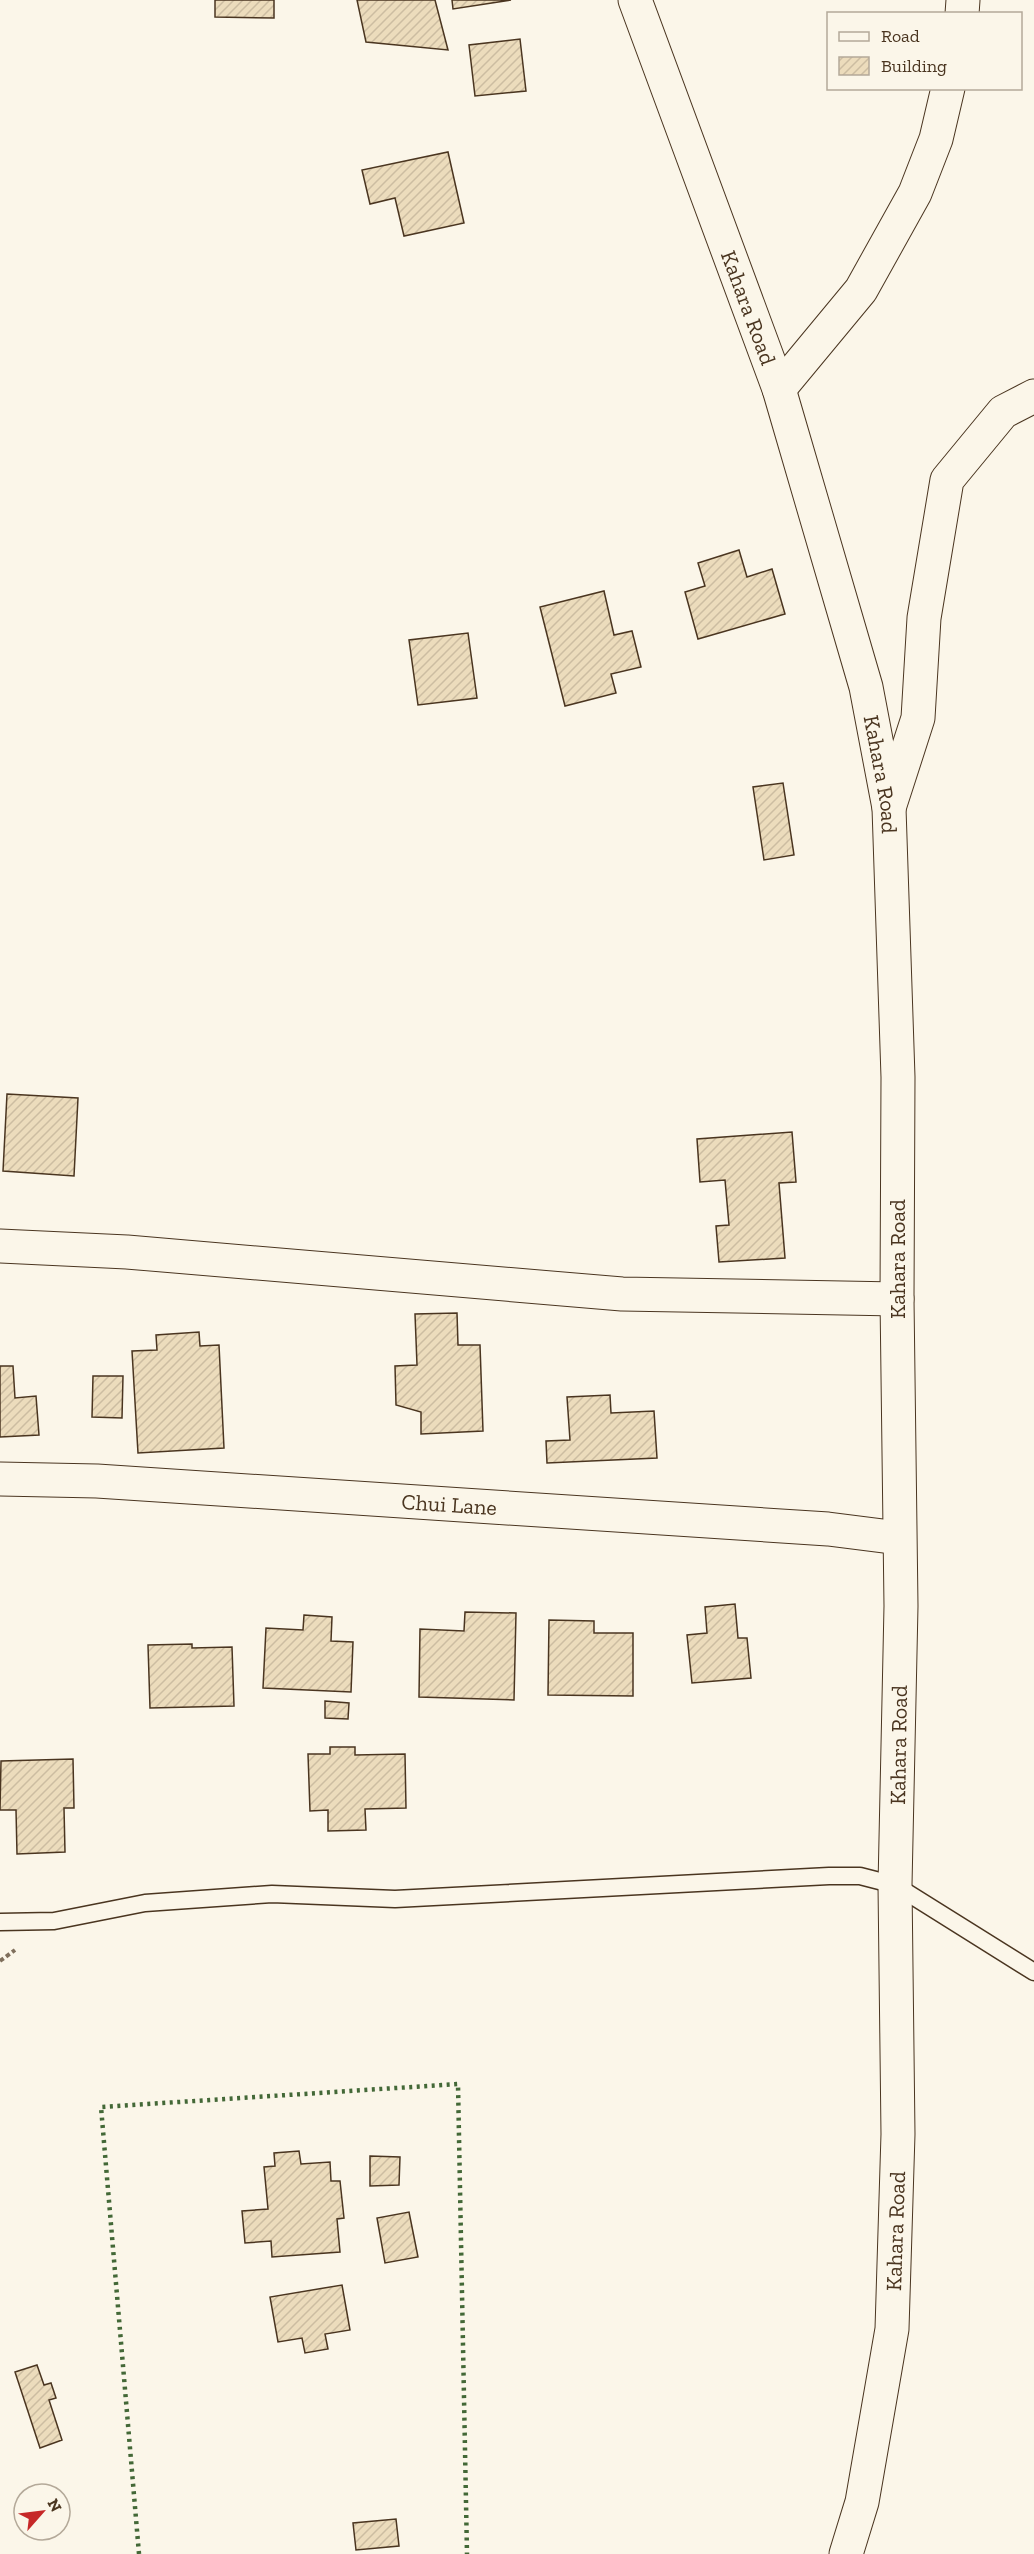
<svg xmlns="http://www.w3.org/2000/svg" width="1034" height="2554" font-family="'Zilla Slab',serif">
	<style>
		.building { fill: url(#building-hatch); stroke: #4a3520; stroke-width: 1.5 }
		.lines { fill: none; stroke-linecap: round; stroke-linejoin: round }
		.lane-casing { stroke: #4a3520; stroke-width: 19 }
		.street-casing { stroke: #4a3520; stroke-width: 35 }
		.secondary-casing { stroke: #4a3520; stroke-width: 35 }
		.path { stroke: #7f6f5c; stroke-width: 4; stroke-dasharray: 4.5 3; stroke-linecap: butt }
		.lane { stroke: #fbf6e9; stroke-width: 16 }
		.street { stroke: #fbf6e9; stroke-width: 33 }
		.secondary { stroke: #fbf6e9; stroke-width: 33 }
		.hedge { stroke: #436837; stroke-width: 4.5; stroke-dasharray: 3 4.5; stroke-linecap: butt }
		.labels { text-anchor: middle; stroke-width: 4.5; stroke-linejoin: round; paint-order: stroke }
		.street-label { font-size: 22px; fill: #4a3520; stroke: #fbf6e9 }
	</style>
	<defs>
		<pattern id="building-hatch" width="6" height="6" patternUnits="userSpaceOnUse" patternTransform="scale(1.5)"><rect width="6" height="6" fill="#ecdcbc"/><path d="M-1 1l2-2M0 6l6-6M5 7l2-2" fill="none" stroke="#ccbda1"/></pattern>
	</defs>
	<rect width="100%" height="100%" fill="#fbf6e9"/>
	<path class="building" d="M215,0H274V18L215,17Z
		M357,0H435L448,50L366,42Z
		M452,0H511L453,9Z
		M520,39L526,91L475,96L469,45Z
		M448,152L464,223L404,236L395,198L370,204L362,170Z
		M739,550L747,577L772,569L785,614L698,639L685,592L705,586L698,563Z
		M604,591L614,635L632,631L641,667L611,674L616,693L565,706L540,607Z
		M468,633L477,698L418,705L409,640Z
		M783,783L794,855L764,860L753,787Z
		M7,1094L78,1098L74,1176L3,1171Z
		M792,1132L796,1182L779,1183L785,1258L719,1262L716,1226L729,1225L725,1180L700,1182L697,1139Z
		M457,1313L458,1345H480L483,1431L421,1434V1412L396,1405L395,1366L417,1365L415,1314Z
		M199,1332L200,1346L219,1345L224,1448L138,1453L132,1351L157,1350L156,1335Z
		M0,1366H13L15,1398L36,1396L39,1435L0,1437Z
		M93,1376H123L122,1418L92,1417Z
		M610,1395L611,1413L654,1411L657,1458L547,1463L546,1441L570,1440L567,1397Z
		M735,1604L738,1638H747L751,1678L692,1683L687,1635L707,1633L705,1607Z
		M465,1612L516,1613L514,1700L419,1697L420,1629L464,1631Z
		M304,1615L332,1617L331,1641L353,1642L351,1692L263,1688L266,1628L303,1630Z
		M549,1620L594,1621V1633H633V1696L548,1695Z
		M192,1644V1648L232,1647L234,1706L150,1708L148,1645Z
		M325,1701L349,1703L348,1719L325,1718Z
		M330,1747H355V1755L405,1754L406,1808L365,1809L366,1830L328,1831V1810L310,1811L308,1754H330Z
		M73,1759L74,1808H64L65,1852L17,1854L16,1810H0L1,1761Z
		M299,2151L301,2164L330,2162L331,2181H340L344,2218L337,2219L340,2252L272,2257L271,2241L245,2243L242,2211L268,2209L264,2167L275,2166L274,2153Z
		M370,2156L400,2157L399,2185L370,2186Z
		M409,2212L418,2257L385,2263L377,2218Z
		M342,2285L350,2330L325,2334L328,2349L305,2353L302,2338L278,2342L270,2297Z
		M37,2365L44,2385L51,2383L56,2398L49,2400L62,2440L40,2448L15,2372Z
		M396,2519L399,2546L356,2550L353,2523Z"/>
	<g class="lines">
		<defs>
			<path id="lane" d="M0,1922L54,1921L145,1903L272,1894L395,1899L829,1876H860L895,1885L1034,1972"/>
			<g id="street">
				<path d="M962,14L963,0"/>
				<path d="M779,389L861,290L915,193L936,139L948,88"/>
				<path d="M889,808L918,718L924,618L947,480L1003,412L1034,396"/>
				<path d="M0,1246L127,1252L622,1294L897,1299"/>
				<path id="s1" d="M0,1479L97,1481L828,1529L899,1538"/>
			</g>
			<g id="secondary">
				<path id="s2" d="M635,0L779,389L866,687L889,808L898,1077L897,1299L901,1606L895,1885L898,2134L892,2329L862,2502L846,2554"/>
			</g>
		</defs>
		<use href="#lane" class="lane-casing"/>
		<use href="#street" class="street-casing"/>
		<use href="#secondary" class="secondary-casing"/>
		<path class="path" d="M0,1961L15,1950"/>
		<use href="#lane" class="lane"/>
		<use href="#street" class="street"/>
		<use href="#secondary" class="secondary"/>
		<path class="hedge" d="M139,2554L101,2107L458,2084L467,2554"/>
	</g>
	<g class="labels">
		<g class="street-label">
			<text dy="8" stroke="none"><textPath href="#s2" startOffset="328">Kahara Road</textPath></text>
			<text dy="8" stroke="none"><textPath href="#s2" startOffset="814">Kahara Road</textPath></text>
			<text transform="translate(897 1259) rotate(-90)" y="8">Kahara Road</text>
			<text dy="8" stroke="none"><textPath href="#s1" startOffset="450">Chui Lane</textPath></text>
			<text transform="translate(898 1745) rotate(-89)" y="8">Kahara Road</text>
			<text transform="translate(895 2231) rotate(-88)" y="8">Kahara Road</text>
		</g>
	</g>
	<rect x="827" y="12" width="195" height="78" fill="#fbf6e9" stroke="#b4a999" stroke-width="1.5"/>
	<rect x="839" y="32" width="30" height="9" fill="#fbf6e9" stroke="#b4a999" stroke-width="1.5"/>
	<text x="881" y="42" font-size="18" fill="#4a3520">Road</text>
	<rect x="839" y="57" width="30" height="18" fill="url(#building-hatch)" stroke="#b4a999" stroke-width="1.5"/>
	<text x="881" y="72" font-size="18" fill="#4a3520">Building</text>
	<g transform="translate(42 2512) rotate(62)"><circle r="28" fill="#fbf6e9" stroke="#b4a999" stroke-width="1.5"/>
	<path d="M0-4.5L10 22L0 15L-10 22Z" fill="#c62828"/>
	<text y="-9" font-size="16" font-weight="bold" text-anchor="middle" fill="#4a3520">N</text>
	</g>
</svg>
